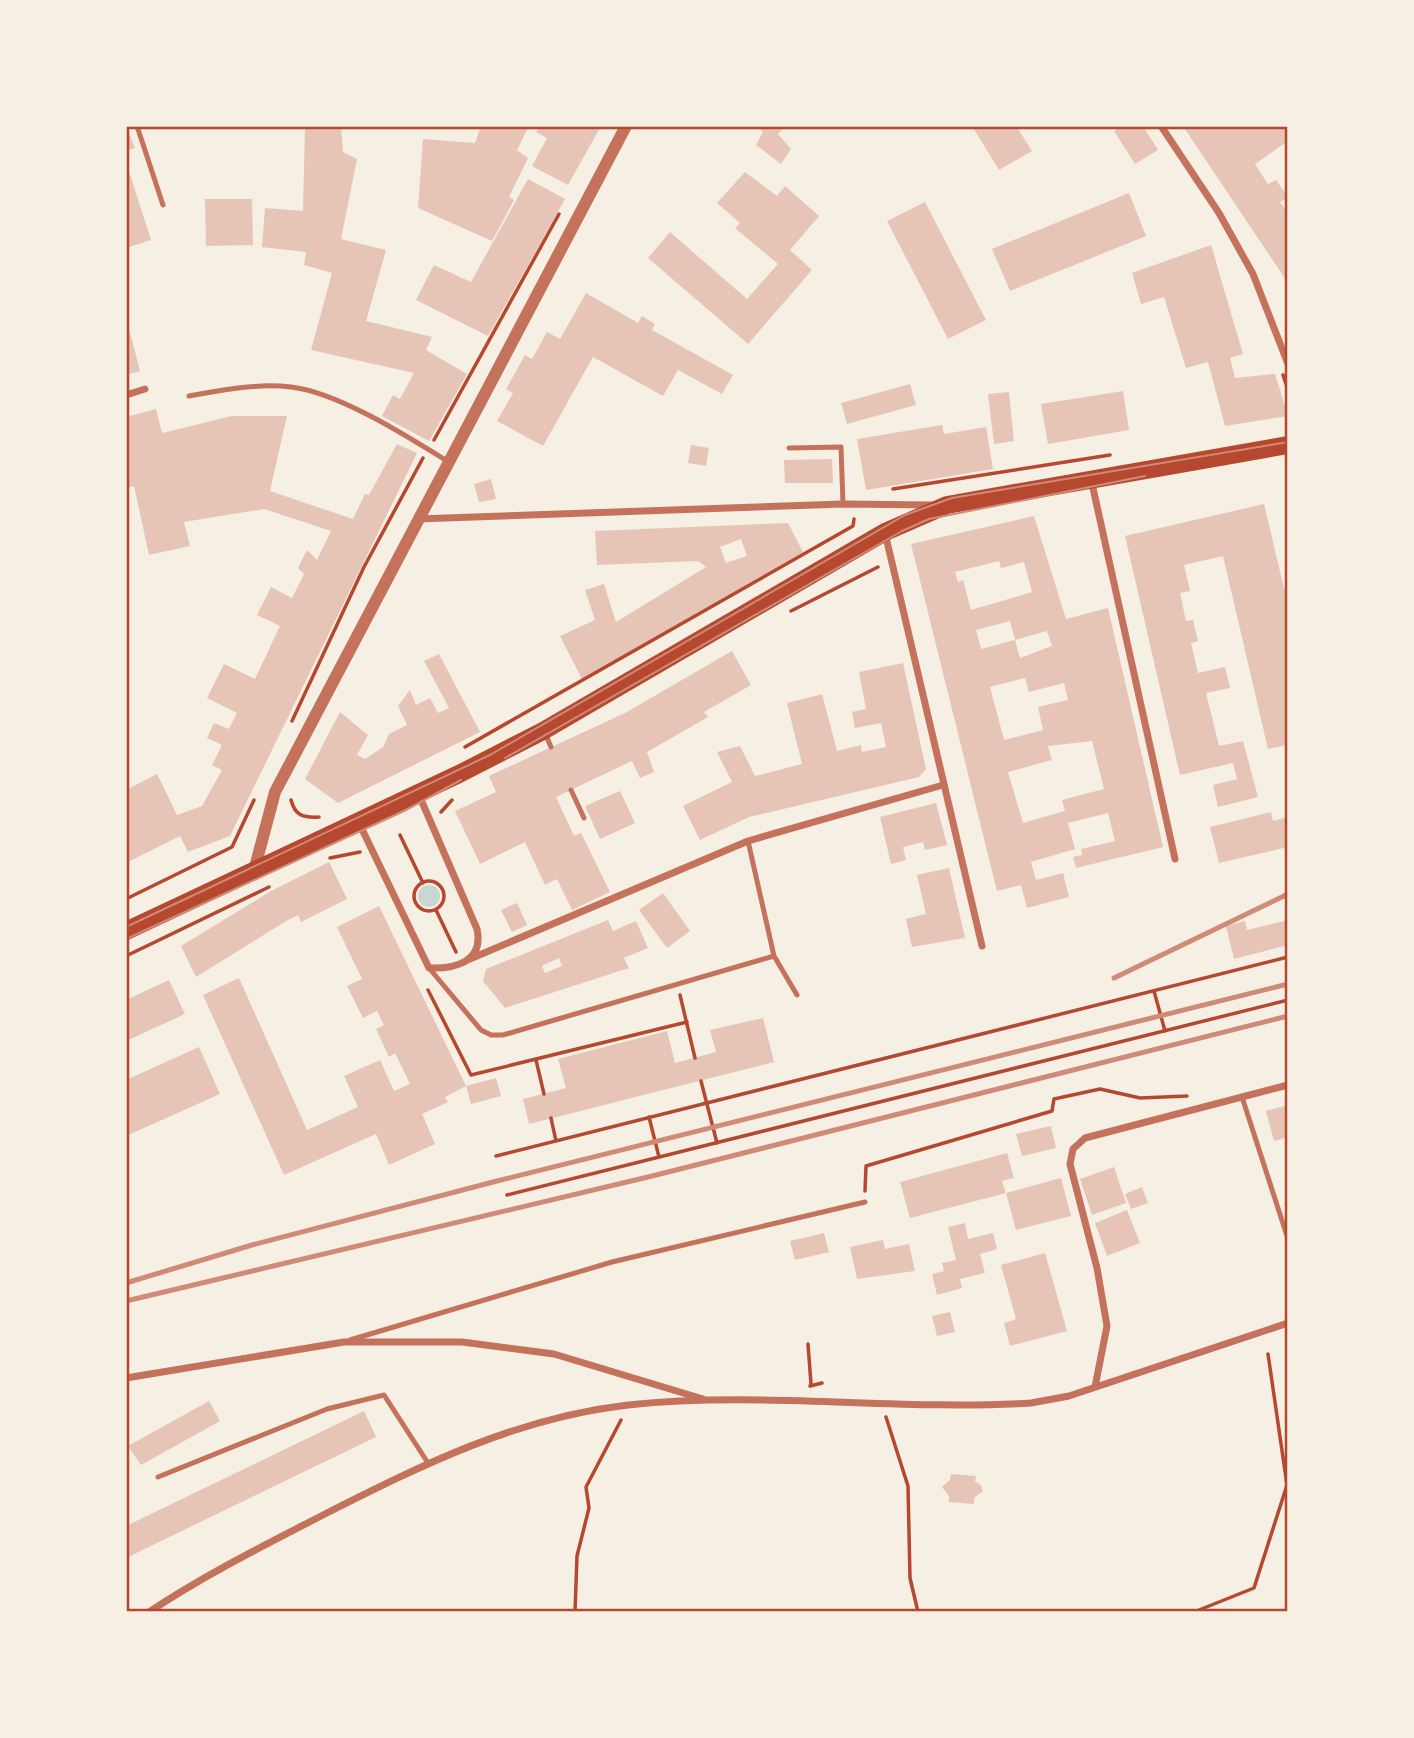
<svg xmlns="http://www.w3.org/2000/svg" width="1414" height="1738" font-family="Manrope,sans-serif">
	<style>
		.water { fill: #c9d6d2 }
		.building { fill: #e6c5b7; fill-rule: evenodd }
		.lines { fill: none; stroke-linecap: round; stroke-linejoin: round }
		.path { stroke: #b5482f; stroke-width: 3.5 }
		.service { stroke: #c5725c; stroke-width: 5 }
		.minor { stroke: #c5725c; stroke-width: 7 }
		.tertiary { stroke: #c5725c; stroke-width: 12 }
		.primary { stroke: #b5482f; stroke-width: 18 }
		.tram { stroke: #cf8b77; stroke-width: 2 }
		.rail { stroke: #cf8b77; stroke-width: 5 }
		.neatline { fill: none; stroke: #b5482f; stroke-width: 2.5 }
	</style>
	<rect width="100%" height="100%" fill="#f6efe4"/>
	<path class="water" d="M418 896a11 11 0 1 1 22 0a11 11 0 1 1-22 0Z"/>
	<path class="building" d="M126,126L135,148L126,151Z
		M305,126H341L343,152L357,159L341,239L386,250L366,321L432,337L426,350L467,374L429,441L382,416L393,395L400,399L414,373L311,350L332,273L304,265L306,252L262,247L265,208L303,211Z
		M481,126H529L517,150L528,158L509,197L514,200L492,241L418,208L423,139L475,143Z
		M540,126H601L568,185L532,166L547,138L536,132Z
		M757,126H786L778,134L791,149L781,164L756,145L763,132Z
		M972,126H1016L1032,151L999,170Z
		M1122,126H1143L1158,150L1135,164L1114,131Z
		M1183,126H1235L1237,129L1242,126H1285L1288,131V141L1255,164L1268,184L1276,180L1288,197L1280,202L1288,214V283Z
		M126,162L151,240L126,248Z
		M745,172L777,196L785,186L819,216L790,250L812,270L748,344L648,258L670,232L747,299L778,264L735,228L740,223L717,203Z
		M528,179L565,199L488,336L416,300L434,265L471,282Z
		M1129,193L1146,236L1010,291L992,249Z
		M205,199H252L253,245L206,246Z
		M925,202L986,320L948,339L887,221Z
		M1211,245L1243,354L1230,358L1235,378L1275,374L1288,416L1225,426L1208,362L1186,368L1164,297L1141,304L1132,273Z
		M586,293L638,323L642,316L655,324L652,330L733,375L722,394L678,370L663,396L593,357L543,446L497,421L513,393L506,389L525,355L532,359L547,332L560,339Z
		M130,332L140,371L126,375V333Z
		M910,384L916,405L847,424L841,403Z
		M1123,391L1129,430L1048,444L1041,404Z
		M1009,392L1014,441L994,444L988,394Z
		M156,409L162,433L232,416H287L270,491L353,519L365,494L369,495L397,444L417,453L230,836L188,852L180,836L126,863V790L157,774L177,815L202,806L222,770L212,765L222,745L207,738L214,723L229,729L237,713L207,698L224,664L255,679L280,626L257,615L271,587L292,598L304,574L298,568L307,550L317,560L331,531L264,509L184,522L190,546L149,555L134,486L126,488V417Z
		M942,425L944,434L986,427L993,469L866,490L857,439Z
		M691,445L709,448L706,466L688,463Z
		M832,459L833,483H785L784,460Z
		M491,479L496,499L479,502L474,484Z
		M1264,504L1288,605V745L1268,749L1223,556L1184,565L1190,591L1180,593L1186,621L1193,620L1198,641L1191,643L1198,673L1225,667L1230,688L1206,693L1219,746L1243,741L1258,797L1218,807L1213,785L1237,779L1233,763L1180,775L1125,536Z
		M1034,516L1066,619L1108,608L1163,847L1076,868L1073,857L1082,855L1081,849L1115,841L1108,813L1068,823L1075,849L1031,862L1036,880L1063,873L1069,897L1027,908L1021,885L997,891L911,544ZM999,561L1001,568L1024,562L1032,592L971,610L963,580L958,582L955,572ZM1010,621L1015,640L1047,631L1052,646L1020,658L1015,640L981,649L976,630ZM1025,678L1029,692L1064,683L1068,700L1038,707L1043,730L1004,740L990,687ZM1092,741L1104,789L1062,800L1065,811L1023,823L1008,772L1052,760L1048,746Z
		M788,523L803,552L582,679L560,636L595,620L585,590L604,584L616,622L706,567L698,561L597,565L595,531ZM741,539L747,556L726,563L720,547Z
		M732,651L751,685L704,712L708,717L647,752L654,772L640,778L632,761L556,797L574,836L581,833L610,892L572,910L557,879L545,885L525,842L480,864L455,811L496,792L489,776L625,713Z
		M439,654L480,732L338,803L305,779L340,712L368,735L357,755L365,759L383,747L389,734L407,725L398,706L410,690L416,705L430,698L438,713L449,708L424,661Z
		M903,663L926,769L919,777L749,817L700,840L683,806L732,782L717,752L740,746L755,776L802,764L787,703L822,694L837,751L861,745L862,752L886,747L881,723L855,728L852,712L866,709L859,672Z
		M620,791L635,823L600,839L585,806Z
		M936,803L947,845L925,850L923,842L903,847L906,860L891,864L880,817Z
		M1271,812L1273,821L1288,817V847L1219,863L1210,827Z
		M329,862L347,899L301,922L298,915L286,921L196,977L181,946L271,891Z
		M949,868L965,938L912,947L906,919L926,914L917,875Z
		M663,893L690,931L667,948L639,910Z
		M517,903L527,925L512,932L501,910Z
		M379,906L466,1086L445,1097L448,1102L422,1114L435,1144L389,1165L376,1134L284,1175L203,995L239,978L307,1130L358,1107L344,1076L380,1060L394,1091L410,1084L395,1053L389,1057L376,1029L384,1025L377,1011L363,1018L347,986L362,979L337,927Z
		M608,920L613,931L636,921L648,948L624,958L629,968L505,1008L483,981L486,969ZM559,958L562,966L545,973L542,966Z
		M1288,920V945L1234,959L1226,926L1245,921L1247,930Z
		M169,980L185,1014L126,1041V1000Z
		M763,1018L774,1062L529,1124L523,1099L566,1088L558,1059L667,1031L675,1063L716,1052L710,1030Z
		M199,1047L220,1094L126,1136V1080Z
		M496,1078L501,1096L471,1104L466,1086Z
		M1288,1105V1137L1274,1141L1266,1111Z
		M1051,1126L1056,1148L1022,1156L1016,1134Z
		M1007,1153L1014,1178L1002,1181L1006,1193L1061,1178L1071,1216L1016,1230L1006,1193L910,1218L900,1182Z
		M1114,1167L1126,1203L1092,1215L1080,1179Z
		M1142,1187L1148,1203L1131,1209L1125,1194Z
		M1127,1210L1140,1243L1107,1256L1095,1223Z
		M965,1223L968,1239L993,1233L997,1249L980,1254L985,1273L960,1279L962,1288L937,1295L932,1274L944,1271L942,1263L956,1260L948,1227Z
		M824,1233L829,1252L795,1260L790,1241Z
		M883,1240L885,1249L909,1244L915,1271L857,1279L850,1247Z
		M1045,1253L1067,1331L1010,1346L1004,1323L1016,1319L1001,1265Z
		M950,1312L955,1332L937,1336L932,1316Z
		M209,1401L220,1421L141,1465L128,1446Z
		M364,1411L376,1437L126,1558V1526Z
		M951,1474L976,1476L975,1482L980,1484L983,1491L974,1498V1504L949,1502V1496L942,1487L950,1480Z"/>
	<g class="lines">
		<path class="path" d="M1283,375L1288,390
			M434,440L559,214
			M893,489L1110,455
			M791,611L878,567
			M292,721L364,567L423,458
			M465,747L853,526L854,519
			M291,800C295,816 304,818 319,817
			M441,812L452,800
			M400,835L423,883
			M330,858L360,852
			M414 896a15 15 0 1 1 30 0a15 15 0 1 1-30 0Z
			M126,899L232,847L254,800
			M436,910L456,952
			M126,956L269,887
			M428,990L471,1075L687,1022
			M1154,991L1165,1031
			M680,995L695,1058
			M536,1060L544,1094
			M701,1081L717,1143
			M649,1117L659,1157
			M551,1118L556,1141
			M496,1156L1288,957
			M865,1191L866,1166L1052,1111L1054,1099L1100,1089L1140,1098L1187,1096
			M507,1195L1288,1000
			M808,1344L811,1384
			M810,1386L822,1383
			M886,1417L908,1486L910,1578L918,1612
			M575,1612L577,1556L589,1508L586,1487L621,1420
			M1194,1612L1254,1588L1287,1485L1268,1354"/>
		<path class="service" d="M137,126L163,205
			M189,396C223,390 256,383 291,387C337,392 407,436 447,461
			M789,448L841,447L843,504
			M545,733L551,747
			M571,790L584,818
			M748,841L774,956L797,995
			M429,968L481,1030L491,1035H503L774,956
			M1242,1097L1288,1239
			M350,1340L612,1262L865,1202
			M158,1477L327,1409L384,1395L428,1463"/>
		<path class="minor" d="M1161,126L1219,213L1253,274L1288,364
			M126,395L145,389
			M1091,479L1175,859
			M417,519L843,504L933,505
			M885,533L982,946
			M359,823L429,968C455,969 484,962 477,929L419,795
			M470,959L748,841L943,785
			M126,1378L344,1342H462L554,1354L703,1399
			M1095,1387L1107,1326L1097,1268L1070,1164L1073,1149L1085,1138L1288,1085
			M149,1612C206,1574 265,1545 325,1514C424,1464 516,1418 628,1405C762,1391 897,1411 1031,1403L1069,1396L1288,1323"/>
		<path class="tertiary" d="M254,871L275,792L626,126"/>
		<path class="primary" d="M126,931L459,774L543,731L885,532L947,505L1288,445"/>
		<path class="tram" d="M505,758L902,531L929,519L1145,476
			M126,927L490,755L905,515L952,498L1288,442
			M126,939L404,811L461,780"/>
		<path class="rail" d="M1114,978L1288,894
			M126,1283L252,1245L497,1181L1288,984
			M126,1301L648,1177L1288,1016"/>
	</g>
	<rect width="1414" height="1738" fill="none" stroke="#f6efe4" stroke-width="256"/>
	<rect x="128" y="128" width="1158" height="1482" class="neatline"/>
</svg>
